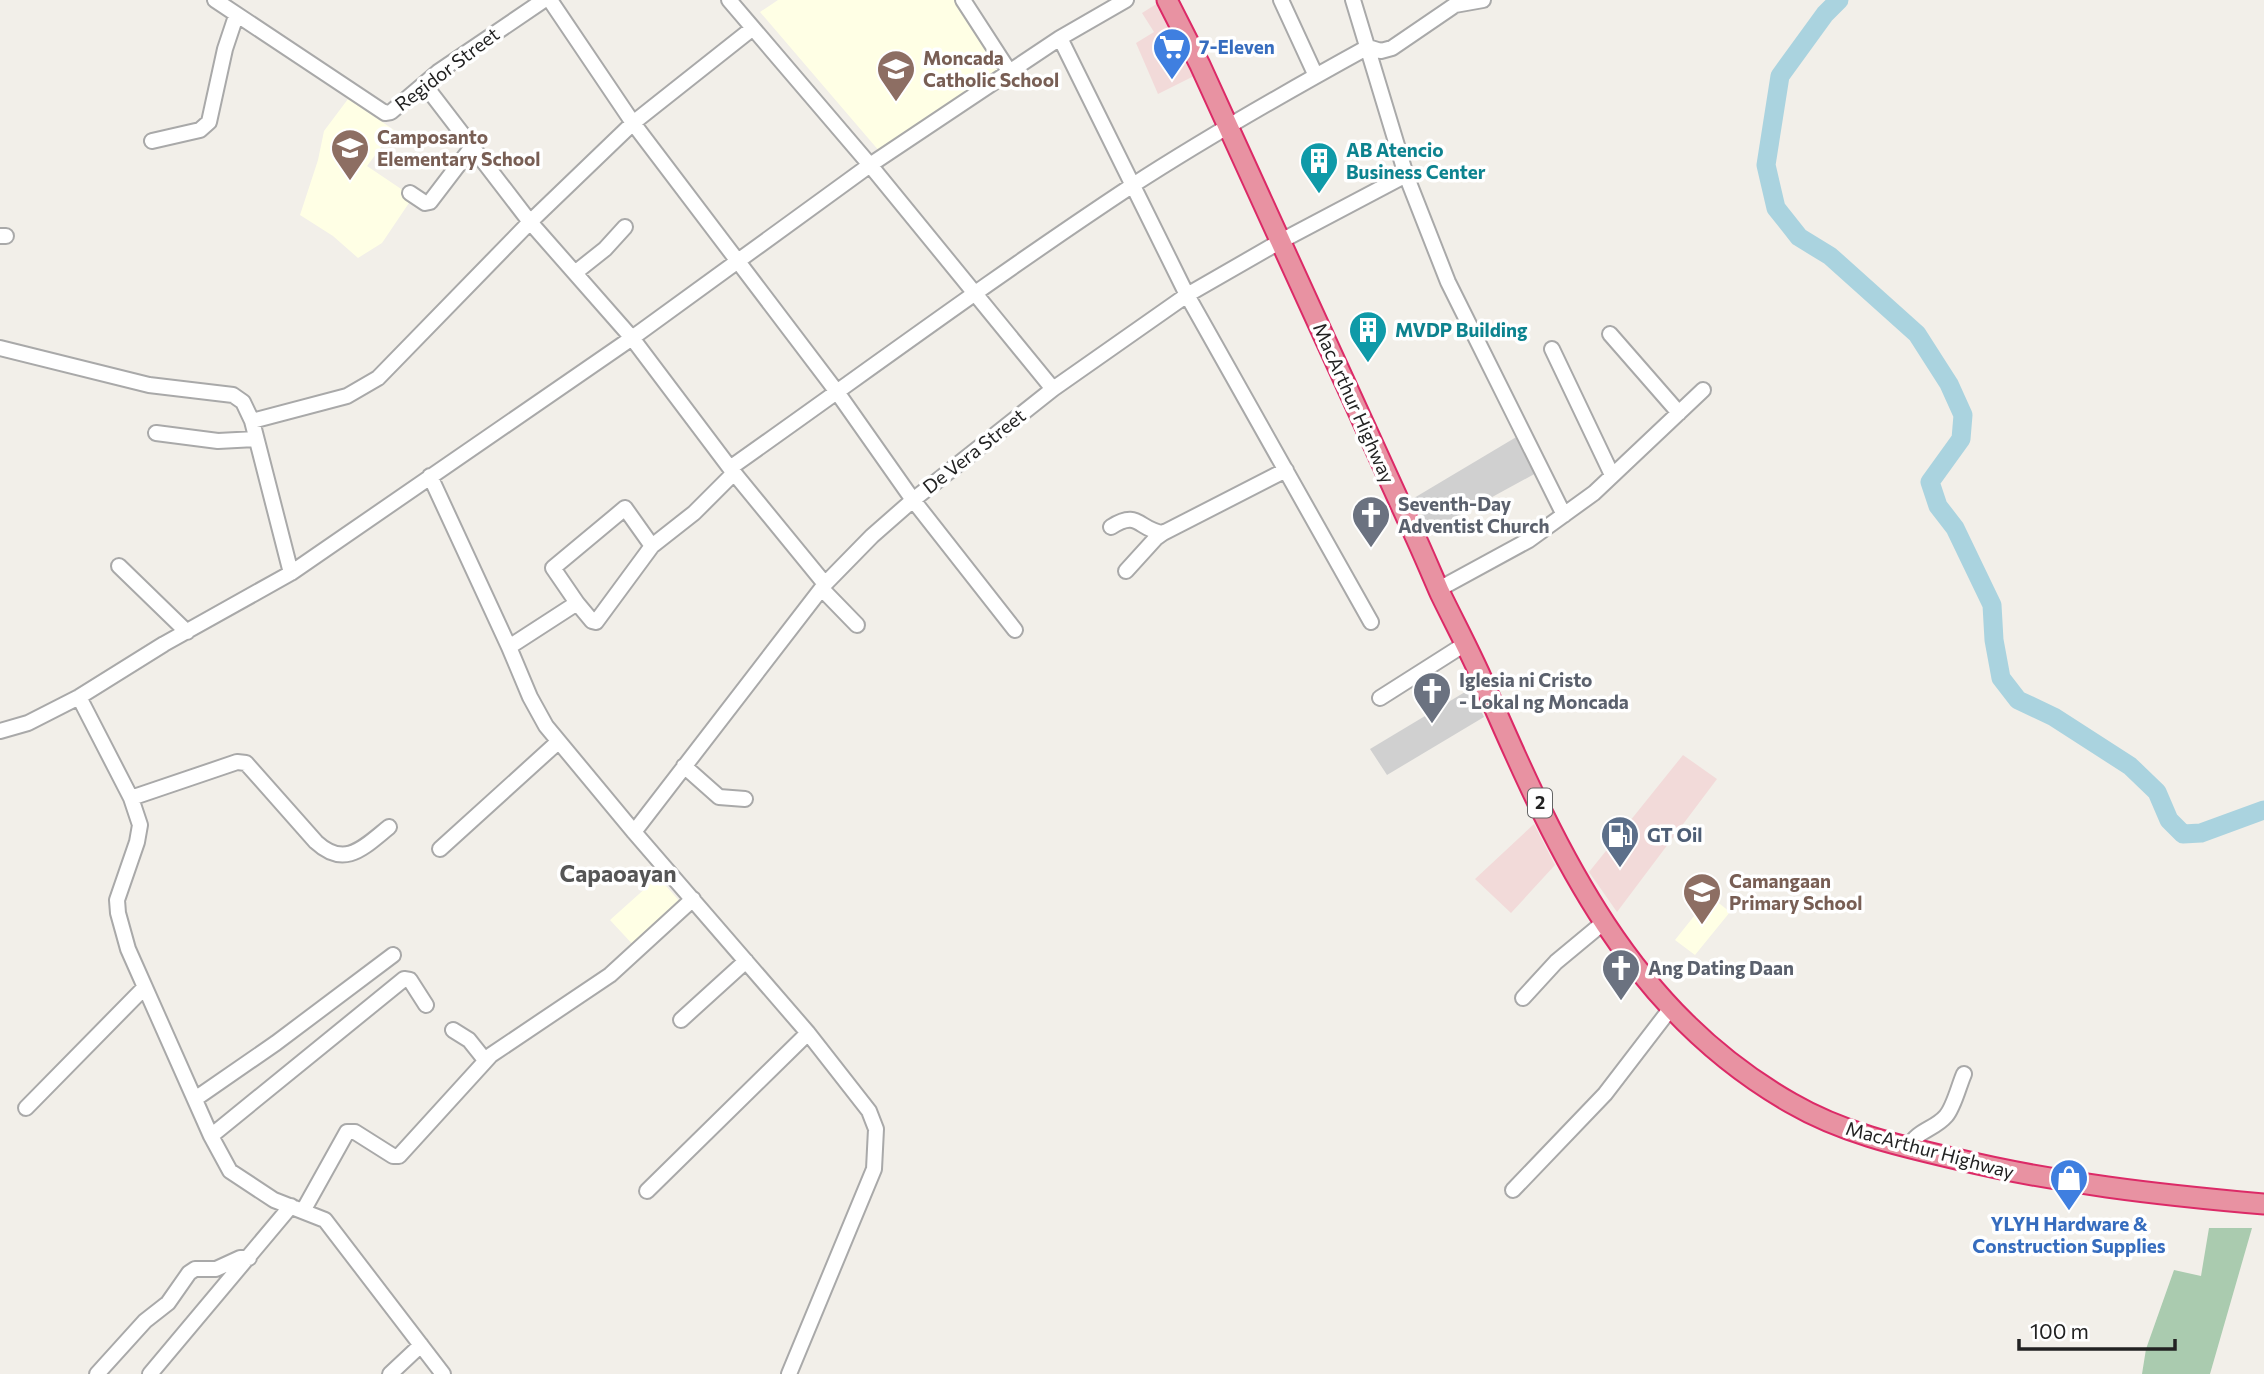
<svg xmlns="http://www.w3.org/2000/svg" width="2264" height="1374" font-family="Commissioner,sans-serif">
	<style>
		.commercial { fill: #f2dad9 }
		.education { fill: #ffffe5 }
		.religious { fill: #d0d0d0 }
		.cemetery { fill: #aacbaf }
		.lines { fill: none; stroke-linecap: round; stroke-linejoin: round }
		.river { stroke: #aad3df; stroke-width: 19 }
		.minor-casing { stroke: #a9a9a9; stroke-width: 18 }
		.highway-casing { stroke: #dc2a67; stroke-width: 23 }
		.minor { stroke: #fff; stroke-width: 14 }
		.highway { stroke: #e892a2; stroke-width: 19 }
		.labels { text-anchor: middle; stroke-width: 7; stroke-linejoin: round; paint-order: stroke }
		.shield { fill: #fff; stroke: #646464; stroke-width: 2 }
		.shield-label { font-size: 18px; font-weight: bold; fill: #222 }
		.shop-label { font-size: 19px; font-weight: bold; fill: #366cbe; stroke: #fff; text-anchor: start }
		.education-label { font-size: 19px; font-weight: bold; fill: #785e54; stroke: #fff; text-anchor: start }
		.street-label { font-size: 19px; fill: #222; stroke: #fff }
		.culture-label { font-size: 19px; font-weight: bold; fill: #0d838f; stroke: #fff; text-anchor: start }
		.worship-label { font-size: 19px; font-weight: bold; fill: #5b616d; stroke: #fff; text-anchor: start }
		.service-label { font-size: 19px; font-weight: bold; fill: #4e5e75; stroke: #fff; text-anchor: start }
		.quarter-label { font-size: 23px; font-weight: bold; fill: #555; stroke: #fff }
	</style>
	<rect width="100%" height="100%" fill="#f2efe9"/>
	<path class="commercial" d="M1158,3L1196,75L1158,94L1136,43L1154,32L1142,13Z
		M1683,755L1717,779L1617,912L1589,872Z
		M1534,824L1555,865L1511,913L1475,879Z"/>
	<path class="education" d="M778,0H954L999,73L880,152L760,12Z
		M348,99L394,130L367,166L413,197L382,243L358,258L333,236L300,215L318,160L324,131Z
		M658,877L683,905L636,948L610,920Z
		M1710,896L1730,912L1695,955L1675,940Z"/>
	<path class="religious" d="M1518,436L1538,472L1430,531L1414,498Z
		M1470,689L1484,717L1387,775L1370,749Z"/>
	<path class="cemetery" d="M2209,1228H2252L2210,1374H2142L2146,1349L2174,1270L2201,1276Z"/>
	<g class="lines">
		<path class="river" d="M1839,0L1825,14L1780,76L1766,165L1776,208L1799,237L1830,256L1917,334L1949,384L1963,415L1961,439L1930,482L1938,506L1955,528L1992,605L1994,640L2001,678L2018,700L2054,717L2130,766L2157,792L2169,820L2183,834L2201,833L2264,810"/>
		<defs>
			<path id="minor" d="M215,0L385,113L391,112L438,72L544,0
				M550,0L633,123L837,392L913,500L1015,630
				M729,0L870,165L1053,389
				M963,0L1009,71
				M1281,0L1316,76
				M1353,0L1406,175L1448,282L1564,515
				M1060,38L1187,295L1371,622
				M424,84L530,222L632,338L730,468L825,584
				M152,141L200,130L209,122L225,49L236,16
				M410,193L425,203L430,202L472,147
				M0,236H6
				M576,272L605,249L625,227
				M1610,334L1679,413
				M0,348L149,385L233,395L243,402L252,421
				M1552,349L1612,475
				M156,433L218,441L256,439
				M730,468C863,374 994,277 1130,187C1207,137 1288,91 1368,47L1381,51L1392,48L1455,5L1483,0
				M430,476L509,647L530,697L546,726L634,832L808,1033L869,1111L876,1129L874,1169L789,1374
				M1111,527C1139,509 1138,530 1163,533
				M652,546L694,513L734,473
				M119,566L187,632
				M1126,571L1156,538L1163,533L1286,470
				M291,573L252,421L347,396L378,378L530,222L633,123L753,28
				M822,589L857,625
				M1439,589L1529,540L1594,493L1703,390
				M509,647L577,603L553,568L625,508L652,546L596,622L592,621L577,603
				M79,697L131,798L140,825L137,842L117,900L118,913L128,949L211,1136L230,1171L274,1200L325,1220L443,1374
				M1380,698L1465,644
				M0,731L28,723L79,697L164,644L291,573L632,338L870,165L1060,38L1126,0
				M684,766L719,797L745,799
				M131,798L237,762L246,763L316,842C345,869 364,847 389,827
				M634,832L825,584L872,536L913,500L1053,389L1187,295L1281,241L1406,175
				M440,849L558,742
				M1523,998L1556,962L1603,923
				M681,1020L746,961
				M453,1030L469,1040L485,1060
				M195,1099L276,1043L393,955
				M26,1108L145,987
				M211,1136L404,979L410,980L426,1005
				M1908,1148C1918,1129 1934,1130 1946,1116C1954,1107 1959,1085 1964,1074
				M1513,1190L1605,1094L1671,1008
				M647,1191L808,1033
				M303,1211L347,1132H355L393,1156H399L491,1055L610,975L693,899
				M97,1374L145,1321L168,1303L189,1273L195,1269H216L240,1258H249
				M150,1374L291,1206
				M390,1374L421,1345"/>
			<path id="highway" d="M1167,0L1200,65C1270,217 1339,370 1409,523C1420,546 1430,570 1440,593C1456,626 1474,659 1488,693C1559,856 1630,1011 1791,1103C1841,1132 1896,1145 1952,1158C2055,1183 2159,1195 2264,1204"/>
		</defs>
		<use href="#minor" class="minor-casing"/>
		<use href="#highway" class="highway-casing"/>
		<use href="#minor" class="minor"/>
		<use href="#highway" class="highway"/>
	</g>
	<defs>
		<symbol id="supermarket-pin" viewBox="-11 -11 22 30"><path d="M0 17L-7.5 6A9.5 9.5 0 1 1 7.5 6Z" fill="#3f7fe0" stroke="#fff"/><path d="M-6-5.5h2.5l.6 2H6L4.5 2H-2.5L-4.4-4H-6ZM-1.5 3.2a1.3 1.3 0 1 0 .1 0ZM3 3.2a1.3 1.3 0 1 0 .1 0Z" fill="#fff"/></symbol>
		<symbol id="school-pin" viewBox="-11 -11 22 30"><path d="M0 17L-7.5 6A9.5 9.5 0 1 1 7.5 6Z" fill="#8d6e63" stroke="#fff"/><path d="M0-5L7-2L0 1L-7-2ZM-4 1L0 2.5L4 1V4Q0 6-4 4Z" fill="#fff"/></symbol>
		<symbol id="building-pin" viewBox="-11 -11 22 30"><path d="M0 17L-7.5 6A9.5 9.5 0 1 1 7.5 6Z" fill="#0f9aa8" stroke="#fff"/><path d="M-4-6H4V6H1V3H-1V6H-4ZM-2.5-4.3h1.7v1.8h-1.7ZM.8-4.3h1.7v1.8H.8ZM-2.5-1h1.7V.8h-1.7ZM.8-1h1.7V.8H.8Z" fill="#fff"/></symbol>
		<symbol id="church-pin" viewBox="-11 -11 22 30"><path d="M0 17L-7.5 6A9.5 9.5 0 1 1 7.5 6Z" fill="#6b7280" stroke="#fff"/><path d="M-1.2-6h2.4v3.5h3.3v2.4h-3.3V6h-2.4V-.1h-3.3v-2.4h3.3Z" fill="#fff"/></symbol>
		<symbol id="fuel-pin" viewBox="-11 -11 22 30"><path d="M0 17L-7.5 6A9.5 9.5 0 1 1 7.5 6Z" fill="#5c6f8a" stroke="#fff"/><path d="M-5.5-6h7V0h2V4h1.3V-2.5L3-4.5l.8-.8L6-3V5H2.5V1h-1V6h-7ZM-4.2-4.7v3.2H.2V-4.7Z" fill="#fff"/></symbol>
		<symbol id="shop-pin" viewBox="-11 -11 22 30"><path d="M0 17L-7.5 6A9.5 9.5 0 1 1 7.5 6Z" fill="#3f7fe0" stroke="#fff"/><path d="M-5-2.5h2.3a2.7 3.5 0 0 1 5.4 0H5L5.5 6h-11ZM-1.5-2.5h3a1.5 2.3 0 0 0-3 0Z" fill="#fff"/></symbol>
	</defs>
	<g fill-rule="evenodd">
		<use href="#supermarket-pin" x="1150" y="25" width="44" height="60"/>
		<use href="#school-pin" x="874" y="47" width="44" height="60"/>
		<use href="#school-pin" x="328" y="126" width="44" height="60"/>
		<use href="#building-pin" x="1297" y="139" width="44" height="60"/>
		<use href="#building-pin" x="1346" y="308" width="44" height="60"/>
		<use href="#church-pin" x="1349" y="493" width="44" height="60"/>
		<use href="#church-pin" x="1410" y="669" width="44" height="60"/>
		<use href="#fuel-pin" x="1598" y="813" width="44" height="60"/>
		<use href="#school-pin" x="1680" y="870" width="44" height="60"/>
		<use href="#church-pin" x="1599" y="946" width="44" height="60"/>
		<use href="#shop-pin" x="2047" y="1156" width="44" height="60"/>
	</g>
	<g class="labels">
		<rect class="shield" x="1528" y="788.5" width="24" height="29" rx="5"/>
		<g class="shield-label">
			<text x="1540" y="809">2</text>
		</g>
		<g class="shop-label">
			<text x="1199" y="54">7-Eleven</text>
			<text x="2069" y="1231" text-anchor="middle">YLYH Hardware &amp;<tspan x="2069" dy="22">Construction Supplies</tspan></text>
		</g>
		<g class="education-label">
			<text x="923" y="65">Moncada<tspan x="923" dy="22">Catholic School</tspan></text>
			<text x="377" y="144">Camposanto<tspan x="377" dy="22">Elementary School</tspan></text>
			<text x="1729" y="888">Camangaan<tspan x="1729" dy="22">Primary School</tspan></text>
		</g>
		<g class="street-label">
			<text transform="translate(447 69) rotate(-37)" y="7">Regidor Street</text>
			<text transform="translate(1354 403) rotate(66)" y="7">MacArthur Highway</text>
			<text transform="translate(974 451) rotate(-38)" y="7">De Vera Street</text>
			<text transform="translate(1930 1150) rotate(15)" y="7">MacArthur Highway</text>
		</g>
		<g class="culture-label">
			<text x="1346" y="157">AB Atencio<tspan x="1346" dy="22">Business Center</tspan></text>
			<text x="1395" y="337">MVDP Building</text>
		</g>
		<g class="worship-label">
			<text x="1398" y="511">Seventh-Day<tspan x="1398" dy="22">Adventist Church</tspan></text>
			<text x="1459" y="687">Iglesia ni Cristo<tspan x="1459" dy="22">- Lokal ng Moncada</tspan></text>
			<text x="1648" y="975">Ang Dating Daan</text>
		</g>
		<g class="service-label">
			<text x="1647" y="842">GT Oil</text>
		</g>
		<g class="quarter-label">
			<text x="618" y="882">Capaoayan</text>
		</g>
	</g>
	<path d="M2019 1339v10h156v-10" fill="none" stroke="#222222" stroke-width="3.5"/>
	<text x="2030" y="1339" font-size="21" fill="#222222" stroke="#ffffff" stroke-width="5" paint-order="stroke">100 m</text>
</svg>
